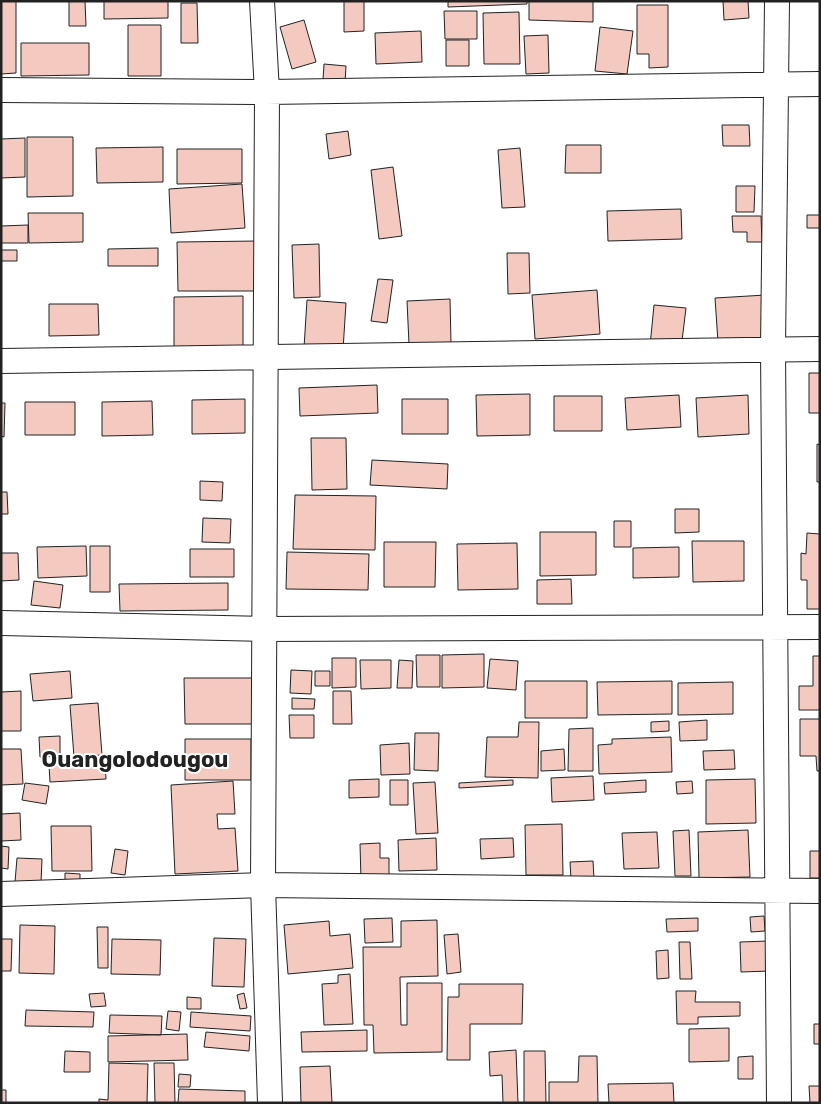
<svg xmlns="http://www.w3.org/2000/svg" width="821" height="1104" font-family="Rubik,sans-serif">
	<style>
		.building { fill: #f3c9c0; stroke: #222 }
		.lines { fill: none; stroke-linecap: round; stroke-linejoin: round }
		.street-casing { stroke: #222; stroke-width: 26 }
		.street { stroke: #fff; stroke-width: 24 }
		.labels { text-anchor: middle; stroke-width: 4; stroke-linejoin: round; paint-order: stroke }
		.district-label { font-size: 22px; font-weight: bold; fill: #222; stroke: #fff }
	</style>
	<rect width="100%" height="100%" fill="#fff"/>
	<path class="building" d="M1,1H16V73L1,74Z
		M69,1H85L86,26H69Z
		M104,1H168V18L104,19Z
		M344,1H364V31L344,32Z
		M448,1H527V4L448,7Z
		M529,1H593V22L529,20Z
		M723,1H748L749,18L724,20Z
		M181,3H197L198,43H181Z
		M637,5H668V67L649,68V54H637Z
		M444,11H477V39H445Z
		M519,12L520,64H484L483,13Z
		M304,20L316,62L292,69L280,27Z
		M128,25H161V76H128Z
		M600,27L633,31L627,74L595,71Z
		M421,31L422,62L376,64L375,33Z
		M548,35L549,73L526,74L524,36Z
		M446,40H469V66H446Z
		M21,43H89V75L21,76Z
		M324,64L346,66L345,83L323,80Z
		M722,125H749L750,146H723Z
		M348,131L351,155L329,159L326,134Z
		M27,137H73V196L27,197Z
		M25,138V177L1,178V139Z
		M566,145H601V173H565Z
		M163,147V182L97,183L96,148Z
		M520,148L525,207L502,208L498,150Z
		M177,149H242V183L177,184Z
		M393,167L402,236L379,239L371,170Z
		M242,184L245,228L171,233L169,189Z
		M736,186H755L754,212H736Z
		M681,209L682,239L608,241L607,211Z
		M28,213H83V242L29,243Z
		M807,215H820V228H807Z
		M732,216H761L762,242H747V232H733Z
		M28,225V243H1V226Z
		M259,241L260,291H178L177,242Z
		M319,244L320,297L294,298L292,245Z
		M158,248V266H108V249Z
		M1,250H17V261H1Z
		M507,253H529L530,293L508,294Z
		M378,279L393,280L387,323L371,321Z
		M597,290L600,334L535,339L532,295Z
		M766,295L769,338L718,342L715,298Z
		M243,296V350H174V297Z
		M450,299L451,343L409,344L407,301Z
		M307,300L346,303L343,350L304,348Z
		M49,304H98L99,335L49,336Z
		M654,305L686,308L681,349L650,346Z
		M809,373H820V413H809Z
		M377,385L378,413L300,416L299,388Z
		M530,394V435L477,436L476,395Z
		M679,395L681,427L627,430L625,398Z
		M748,395L749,434L698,437L696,398Z
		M554,396H602V431H554Z
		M245,399V433L192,434V400Z
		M402,399H448V434H402Z
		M152,401L153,435L102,436V402Z
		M25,402H75V435H25Z
		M1,403H5L4,437L1,436Z
		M311,438H346L347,489L312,490Z
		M817,444L820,445V482H817Z
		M372,460L448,464L447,489L370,485Z
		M200,481L223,482L222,501L200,500Z
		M1,492H7L8,514H1Z
		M295,495L376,496L375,550L293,549Z
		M675,509H699V532L675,533Z
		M203,518L231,519L230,543L202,542Z
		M614,521H631V547H614Z
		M540,532H596V575L540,576Z
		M807,533L820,534V609H807V580H801V553L806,554Z
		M692,541H744V581L693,582Z
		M384,542H436L435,587H384Z
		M517,543L518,589L458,590L457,544Z
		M86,546L87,576L38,578L37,547Z
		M90,546H110V592H90Z
		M679,547V577L633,578V548Z
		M190,549H234V577H190Z
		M287,552L369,554L368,590L286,589Z
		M1,553H18L19,580L1,581Z
		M571,579L572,604H537V580Z
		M34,581L63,585L60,608L31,605Z
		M228,583V610L120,611L119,584Z
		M484,654V687L442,688V655Z
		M416,655H440V687H417Z
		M813,656H820V710H799V686H813Z
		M332,658H356V687L332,688Z
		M490,659L518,661L516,690L487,688Z
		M360,660H391V688L361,689Z
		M399,660L413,661L412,688H397Z
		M291,670L312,671L311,694L290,693Z
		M70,671L72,698L33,701L30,674Z
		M315,671H330V686H315Z
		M184,678H258V724H185Z
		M525,681H587V718H525Z
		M672,681V714L598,715L597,682Z
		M733,682V714L678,715V683Z
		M21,691V731H1V692Z
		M333,691H351L352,724H333Z
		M292,698L315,699L314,709H292Z
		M98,703L102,755L74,757L70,705Z
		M289,715H314V738H290Z
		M800,719H820V771H817L816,756H800Z
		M707,720V740L680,741L679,722Z
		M669,721V731L651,732V722Z
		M519,722H539L538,778L485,777L487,737H518Z
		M593,728V771H568L569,729Z
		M415,733H439L438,771L414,770Z
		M60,736V756L40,757L39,737Z
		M671,737L672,772L599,774L598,745L612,744V739Z
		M185,739H251V780H185Z
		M409,743L410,774L381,775L380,745Z
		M1,749H21L23,784L1,785Z
		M564,749L565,770L541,771V751Z
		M734,750L735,769L704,770L703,751Z
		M105,762L106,779L50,782L49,765Z
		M593,776L594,800L552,802L551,778Z
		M379,779V797L349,798V780Z
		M755,779L756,823L706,824V780Z
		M390,780H408V805H390Z
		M513,780V785L459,788V783Z
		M646,780V792L605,794L604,783Z
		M233,781L235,814H217L218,829L235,828L238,871L175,874L171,785Z
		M692,781L693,793L677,794L676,782Z
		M435,782L438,833L416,834L413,783Z
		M25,783L49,786L46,804L22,800Z
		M20,813L21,840L1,841V814Z
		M562,824L563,875H526L525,825Z
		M51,826H91L92,871H52Z
		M689,830L691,876H675L673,831Z
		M748,830L750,877L699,878L698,832Z
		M657,832L659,868L624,869L622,833Z
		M436,838L437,870L399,871L398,840Z
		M513,838L514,857L481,859L480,839Z
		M380,843V858H389V879L361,880L360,844Z
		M1,846L9,847L8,869L1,868Z
		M115,849L128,851L125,875L111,873Z
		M810,851H820V878H810Z
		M17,858L42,859L41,883L15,882Z
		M593,861L594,879L571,880L570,862Z
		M65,873L80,874V881H65Z
		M764,916L765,931L751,932L750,917Z
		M392,918L393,942L365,943L364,919Z
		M698,918V931L667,932L666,919Z
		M437,920L438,976L400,977L401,1025H407V983H442V1052L374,1053L373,1025H364L363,947H401V921Z
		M329,921L330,936L350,934L353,968L288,974L284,925Z
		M20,925L55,926L54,974L19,973Z
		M97,927H108V968H98Z
		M458,934L461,972L447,974L444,935Z
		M214,938L246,939L244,987L212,986Z
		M1,939H12L11,971H1Z
		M112,939L161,940L160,975L111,974Z
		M769,941L770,971L741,972L740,942Z
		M679,942H690L692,979H680Z
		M668,950L669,978L657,979L656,951Z
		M350,974L353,1024L324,1025L322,984L338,983V975Z
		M459,984H523L522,1024H470V1060H447L448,997H459Z
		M676,991H696L695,1002H740V1016L698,1017V1024H677Z
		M104,993L106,1006L91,1007L89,994Z
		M244,993L247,1008L240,1009L237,995Z
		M187,997L201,998V1009H187Z
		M26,1010L94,1012L93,1027L25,1026Z
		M168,1011L181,1012L179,1031L166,1029Z
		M191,1012L251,1016L250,1031L190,1027Z
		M110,1015L162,1016L161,1035L109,1033Z
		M814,1024H820V1044H814Z
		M729,1028V1061L689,1062V1029Z
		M367,1030V1051L302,1052L301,1032Z
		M206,1032L250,1036L249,1051L204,1047Z
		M187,1034L188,1060L108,1062V1036Z
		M516,1050L518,1103H503L502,1075L490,1076L489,1052Z
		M65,1051L90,1052V1072H64Z
		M524,1051H545L546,1103H524Z
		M579,1056H597L598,1103H549V1082H578Z
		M753,1056V1079H738V1057Z
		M109,1063L148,1064L147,1103H99V1099L108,1100Z
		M154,1063H174L175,1103H155Z
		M330,1066L332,1103H301L300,1067Z
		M179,1074L191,1075L190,1087H178Z
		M673,1083L674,1103H609L608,1084Z
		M809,1086H820V1103H810Z
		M179,1089L245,1091V1103H178Z
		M1,1090H6V1103H1Z"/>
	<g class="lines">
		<defs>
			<path id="street" d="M262,1L267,92L263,885L270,1103
				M777,1L773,349L779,1103
				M1,90L267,92L820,84
				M1,361L820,349
				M1,623L264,629L820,627
				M1,894L263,885L820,891"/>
		</defs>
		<use href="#street" class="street-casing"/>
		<use href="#street" class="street"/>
	</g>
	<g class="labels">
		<g class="district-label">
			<text x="135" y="767">Ouangolodougou</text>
		</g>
	</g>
	<rect width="821" height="1104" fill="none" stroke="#222222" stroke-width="5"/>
</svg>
